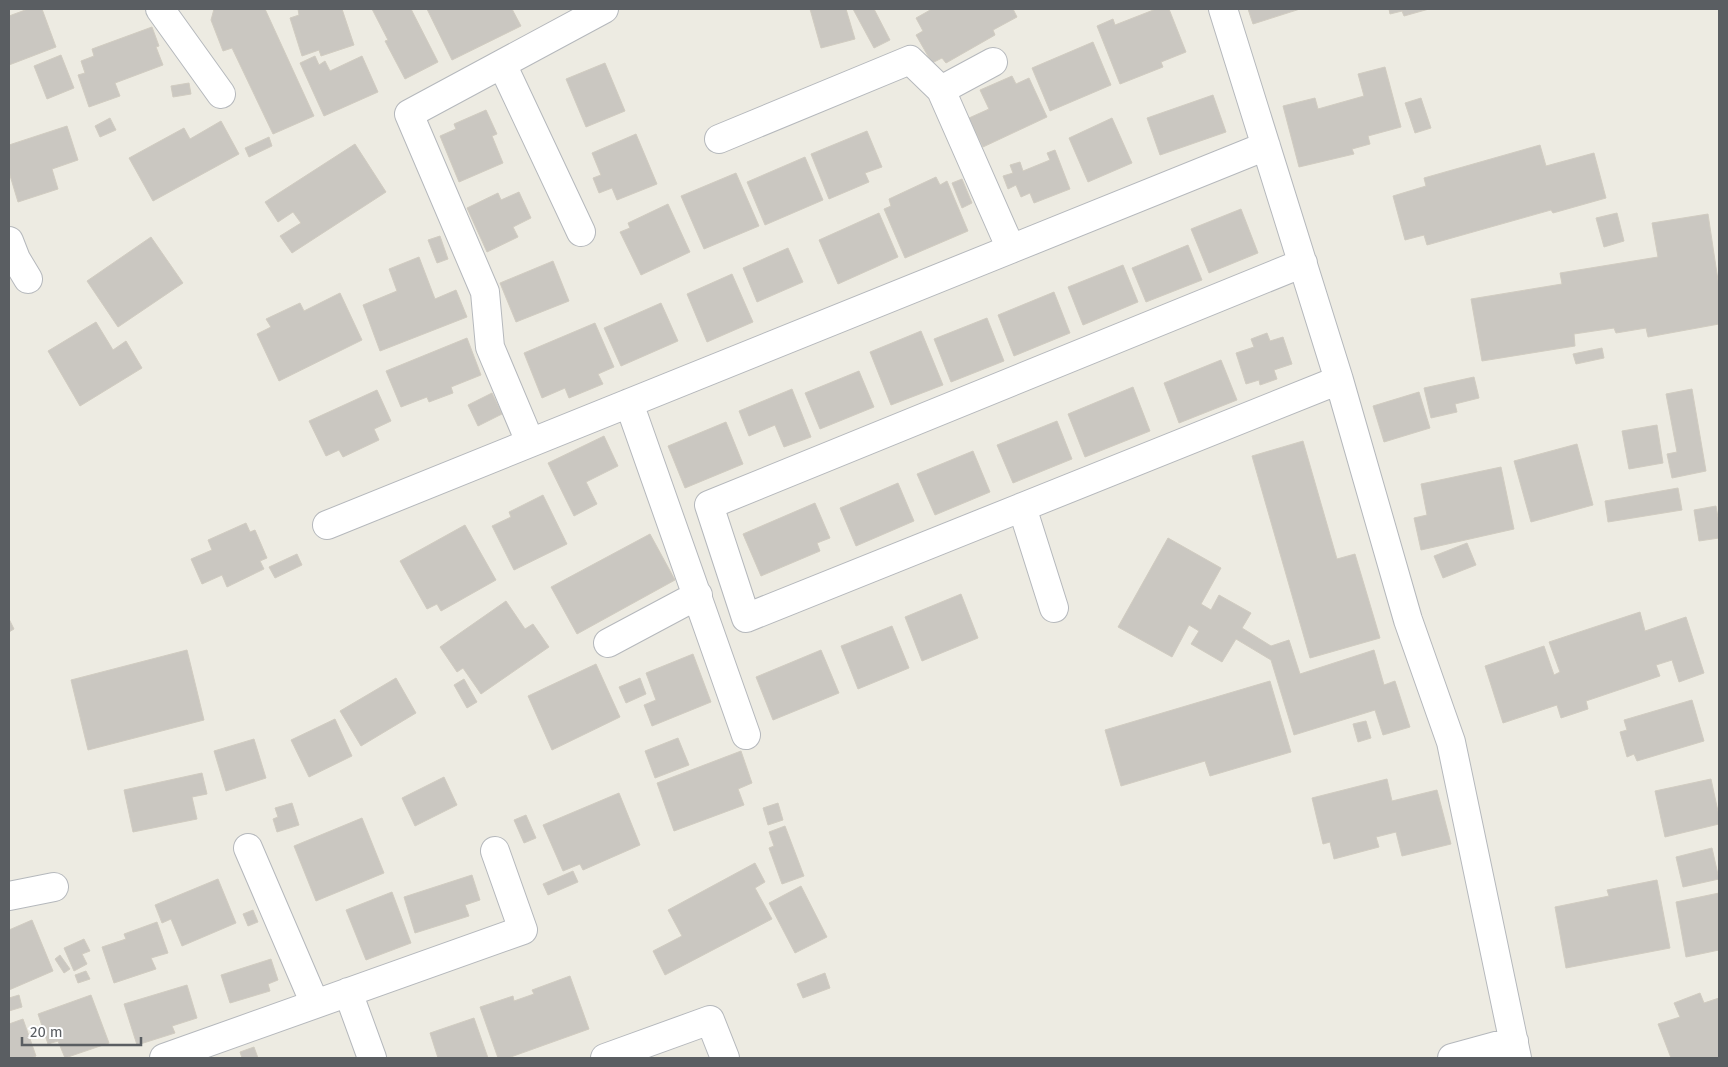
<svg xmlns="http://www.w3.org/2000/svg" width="1728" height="1067" font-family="'Fira Sans',sans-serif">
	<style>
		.building { fill: #cac7c1; stroke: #d1ccc1 }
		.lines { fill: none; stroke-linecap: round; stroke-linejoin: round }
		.minor-casing { stroke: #b5b8bc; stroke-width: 30 }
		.minor { stroke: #fff; stroke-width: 28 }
	</style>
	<rect width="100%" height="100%" fill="#edebe2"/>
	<path class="building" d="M28,9H42L56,47L9,65V16Z
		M214,9H265L314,116L273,134L232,48L223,51L211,20Z
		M298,9H342L354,45L321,56L319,50L302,56L290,18L299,15Z
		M372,9H411L438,62L405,79L385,41L388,40Z
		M427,9H512L521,26L452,60Z
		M810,9H846L855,39L821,48Z
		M853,9H874L890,40L874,48Z
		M932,9H1013L1017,17L993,30L995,35L946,63L942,58L932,63L916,35L923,31L916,18Z
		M1156,9H1169L1186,52L1161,62L1163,67L1120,84L1097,26L1113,19L1115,25Z
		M1248,9H1300L1253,24Z
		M1389,9H1429L1404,16L1402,11L1390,14Z
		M152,27L159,46L156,47L163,65L115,83L120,96L89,107L78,75L85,73L81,61L94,56L92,49Z
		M1093,42L1111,85L1050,111L1032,68Z
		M61,55L74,88L47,99L34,66Z
		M315,56L319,65L325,61L330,71L362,56L378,92L324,116L300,63Z
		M605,63L625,111L586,127L566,79Z
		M1385,67L1401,127L1368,136L1370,144L1352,149L1354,154L1299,167L1283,106L1315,98L1318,109L1364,96L1358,74Z
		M1012,76L1016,84L1029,78L1047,117L983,147L969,118L989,109L980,90Z
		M189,83L191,94L173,97L171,86Z
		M1213,95L1226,132L1160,155L1147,118Z
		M1421,98L1431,128L1415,133L1405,103Z
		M486,110L497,134L492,136L503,163L459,182L440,136L456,129L454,124Z
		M110,118L116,130L100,137L95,126Z
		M1112,118L1132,163L1088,182L1069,138Z
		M221,121L239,154L153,201L129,158L184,128L190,139Z
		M67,126L78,160L52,169L58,189L18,202L9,172V145Z
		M867,131L882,167L865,173L869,182L829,199L811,154Z
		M636,134L657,184L617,200L612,188L599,193L593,178L601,175L592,153Z
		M269,137L272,146L249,157L245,148Z
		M355,144L386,192L292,253L280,236L301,223L293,212L278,222L265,202Z
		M1540,145L1546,166L1594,153L1606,198L1553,213L1551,210L1427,245L1424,235L1405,240L1393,196L1426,186L1424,178Z
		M1055,150L1070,189L1034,203L1030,193L1021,197L1016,185L1008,189L1003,176L1013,173L1010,165L1020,162L1023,171L1050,160L1047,153Z
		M805,157L823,200L765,225L747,182Z
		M736,173L759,226L704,249L681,196Z
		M936,177L940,185L947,181L968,231L905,258L884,209L891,206L889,199Z
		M962,179L972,203L962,208L952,183Z
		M519,192L531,218L513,227L518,237L487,252L467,208L498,193L501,200Z
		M668,204L690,252L641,275L620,232L630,228L628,223Z
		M1241,209L1258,253L1209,273L1191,229Z
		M879,213L898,257L838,284L819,240Z
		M1617,213L1624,241L1604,247L1596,218Z
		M1708,214L1719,287V324L1648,337L1646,328L1616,333L1614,328L1574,334L1575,346L1482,361L1471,299L1562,284L1560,273L1658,257L1652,223Z
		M440,236L448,259L437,263L428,240Z
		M151,237L183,283L118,327L87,281Z
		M1188,245L1202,280L1146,302L1132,268Z
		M788,248L803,282L757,302L743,268Z
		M419,257L435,299L456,290L467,317L380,351L363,305L397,291L389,269Z
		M553,261L569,301L516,322L500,283Z
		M1123,265L1138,302L1083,325L1068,287Z
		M732,274L753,322L707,342L687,294Z
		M1054,292L1070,333L1014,356L998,315Z
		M340,293L362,340L279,381L257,334L271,327L266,319L300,303L304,311Z
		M661,303L678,341L621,366L604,328Z
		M987,318L1004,361L951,382L934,339Z
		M96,322L113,350L126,341L142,368L80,406L48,351Z
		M595,323L614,367L598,374L603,384L569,398L565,388L542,398L524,353Z
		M921,331L943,385L891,405L870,352Z
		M1267,333L1270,341L1283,337L1292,364L1274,370L1277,379L1260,385L1259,380L1246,384L1236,353L1254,347L1251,339Z
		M467,338L481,375L451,387L453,393L429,402L427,397L401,407L386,371Z
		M1602,348L1604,358L1576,364L1573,354Z
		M1221,360L1237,400L1179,423L1164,383Z
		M859,371L874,407L820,429L805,393Z
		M1474,377L1479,398L1455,404L1457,412L1431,418L1424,388Z
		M1133,387L1150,431L1085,457L1068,414Z
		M792,389L811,437L784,447L775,425L749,436L739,411Z
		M1692,389L1706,471L1672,478L1667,454L1677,452L1666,394Z
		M377,390L391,421L374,429L379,440L343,457L339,450L326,456L309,421Z
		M1419,392L1430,428L1384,442L1373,406Z
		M492,393L502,414L478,426L468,405Z
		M1057,421L1072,459L1013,483L997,445Z
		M726,422L743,464L685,488L668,446Z
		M1657,425L1663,463L1629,469L1622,431Z
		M604,436L618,466L586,482L597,504L574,516L548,463Z
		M1303,441L1337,559L1355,554L1380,638L1310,658L1252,456Z
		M1577,444L1593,505L1531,522L1514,461Z
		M973,451L990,492L935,515L917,474Z
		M1501,467L1514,529L1421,550L1414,518L1427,515L1421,484Z
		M898,483L914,521L856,546L840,508Z
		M1678,488L1682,510L1608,522L1605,501Z
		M543,495L567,544L514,570L492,526L511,517L509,512Z
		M815,503L830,538L817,543L820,551L761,576L743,534Z
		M1716,506L1719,523V538L1699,541L1694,510Z
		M246,523L250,532L255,530L267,558L260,561L264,569L227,587L222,575L202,584L191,559L212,550L208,540Z
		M465,525L496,580L441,611L437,604L427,609L400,561Z
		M650,534L675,580L577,634L551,587Z
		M1168,538L1221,568L1201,604L1211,610L1219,595L1251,613L1242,628L1271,646L1289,640L1300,674L1374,650L1384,685L1395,681L1410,727L1383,735L1375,710L1294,735L1271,660L1236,639L1222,662L1191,644L1199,631L1189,625L1172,657L1118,627Z
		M1467,543L1476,565L1443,578L1434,556Z
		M297,554L302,565L275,578L269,567Z
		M961,594L978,638L922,661L905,617Z
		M506,601L525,629L533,624L549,647L481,694L463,668L457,672L440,647Z
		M1640,612L1645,631L1686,617L1704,673L1679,682L1672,660L1656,665L1660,676L1586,701L1588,709L1561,718L1557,705L1503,723L1485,666L1544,646L1554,675L1560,672L1549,642Z
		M9,619L14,629L9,632Z
		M892,626L909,668L858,689L841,646Z
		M187,650L204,720L88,750L71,680Z
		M821,650L839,693L773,720L756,677Z
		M693,654L711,702L652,726L644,705L656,700L646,673Z
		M596,664L620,717L552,750L528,696Z
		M396,678L416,713L361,746L340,711Z
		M640,678L646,694L626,703L619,687Z
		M464,679L477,702L467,708L454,685Z
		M1270,681L1291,752L1210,776L1205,761L1121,786L1105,730Z
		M1692,700L1704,741L1637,761L1634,754L1627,757L1620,732L1627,730L1624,720Z
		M335,719L352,756L309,777L291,740Z
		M1366,721L1371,738L1358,742L1353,724Z
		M678,738L689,765L655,778L645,751Z
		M254,739L266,778L226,791L214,751Z
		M741,751L752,783L738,789L744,805L674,831L657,783Z
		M202,773L207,794L192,797L197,819L133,832L124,790Z
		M444,777L457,805L415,826L402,798Z
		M1387,779L1392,801L1437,790L1451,844L1402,856L1396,832L1376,837L1379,847L1334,859L1330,842L1323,844L1312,798Z
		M1711,779L1719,816V824L1665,837L1655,791Z
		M619,793L640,845L583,870L580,864L563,871L543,825Z
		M292,803L299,825L277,832L273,819L278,817L275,808Z
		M778,803L783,820L768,825L763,808Z
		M526,815L536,838L524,843L514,820Z
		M362,818L384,873L316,901L294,846Z
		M785,826L804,876L782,884L769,848L774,846L769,832Z
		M1712,848L1719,879L1683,887L1676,857Z
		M755,863L765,882L755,888L772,919L665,975L653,951L682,936L668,910Z
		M573,871L578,882L548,895L543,884Z
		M472,875L480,900L465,905L469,916L415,933L404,897Z
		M218,879L236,923L182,946L171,919L162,923L155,905Z
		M1657,880L1670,948L1566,968L1555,907L1609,896L1607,890Z
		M801,886L827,937L795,953L769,903Z
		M392,892L411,943L366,960L346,910Z
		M1719,893V950L1686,957L1676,902Z
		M253,910L258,922L248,926L243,914Z
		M32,920L53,971L9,990V930Z
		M157,922L168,953L151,958L156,969L114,983L102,947L126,939L124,934Z
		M84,939L90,951L82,954L87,964L74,971L64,948Z
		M60,955L70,969L64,973L55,959Z
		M271,959L278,980L268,984L270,991L230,1003L221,975Z
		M86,971L90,979L78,983L75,975Z
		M825,973L830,988L803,998L797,984Z
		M570,976L589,1029L508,1058H498L480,1007L513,996L514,1001L534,994L532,990Z
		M187,985L197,1018L172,1026L175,1033L137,1045L124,1004Z
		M1700,993L1704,1003L1719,998V1058H1671L1658,1024L1680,1017L1674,1003Z
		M19,995L22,1007L9,1011V998Z
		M91,995L109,1043L65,1058L58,1041L48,1044L38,1014Z
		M474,1018L488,1058H438L430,1033Z
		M23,1019L36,1056L31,1058H9V1024Z
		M254,1047L258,1058H242L240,1052Z"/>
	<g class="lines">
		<defs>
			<path id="minor" d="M160,9L221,94
				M1223,9L1339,380L1408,620L1451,742L1517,1058
				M502,64L581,232
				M941,90L993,62
				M719,139L910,60L941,90L1011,249
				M9,241L16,259L28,279
				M1303,263L709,505L746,618L1339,380
				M629,403L746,735
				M530,442L490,347L485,292L409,114L604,9
				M1022,507L1054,608
				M327,525L1266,146
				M608,643L698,595
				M248,848L315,1004
				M9,896L54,887
				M348,992L372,1058
				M164,1058L523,930L495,851
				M605,1058L710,1020L725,1058
				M1452,1058L1514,1041"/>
		</defs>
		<use href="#minor" class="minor-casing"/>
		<use href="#minor" class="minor"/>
	</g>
	<rect width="1728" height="1067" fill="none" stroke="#5a5e62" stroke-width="20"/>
	<path d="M22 1037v8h119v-8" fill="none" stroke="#5a5e62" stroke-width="2.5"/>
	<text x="30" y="1037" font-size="15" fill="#5a5e62" stroke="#ffffff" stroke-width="4" paint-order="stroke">20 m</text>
</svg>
